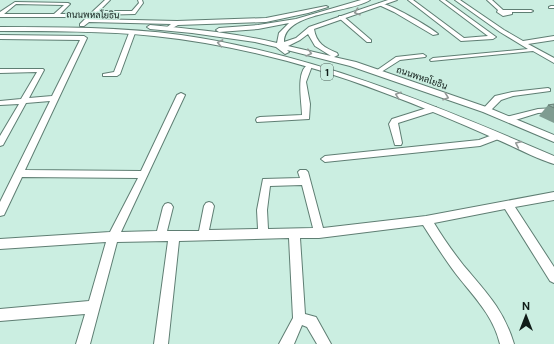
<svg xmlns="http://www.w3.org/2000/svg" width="554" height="344" font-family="'DM Sans',Sarabun,sans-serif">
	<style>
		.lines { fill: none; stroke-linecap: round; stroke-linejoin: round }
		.minor-casing { stroke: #5f7e73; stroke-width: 2 }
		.major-casing { stroke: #5f7e73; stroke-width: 2 }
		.minor { fill: #fff; fill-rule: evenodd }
		.major { fill: #fff; fill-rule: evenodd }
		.wall { fill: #7f9c91 }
		.building { fill: #94b5a9; stroke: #687f76 }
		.oneway { stroke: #939997 }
		.labels { text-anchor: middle; stroke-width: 3; stroke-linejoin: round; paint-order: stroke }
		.far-street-label { font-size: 9px; fill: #101c18; stroke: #cbeee1 }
		.shield { fill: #cbeee1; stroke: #485b54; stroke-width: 1 }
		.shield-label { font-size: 10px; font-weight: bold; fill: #101c18 }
	</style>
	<rect width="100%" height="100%" fill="#cbeee1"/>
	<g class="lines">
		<defs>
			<path id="minor" d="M105,0H110L99,11H132L139,3L138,0H142L143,3L135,14L96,15L92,19L177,21L266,18L326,6L328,7L308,13L266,22L178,25L169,30L166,28L171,24L89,22L84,26H80V24L87,17H0V12L15,2L68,3L70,4L60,14H90ZM16,4L64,5L54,14H4Z
				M408,0H413L464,38L488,36L440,0H445L496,37L493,39L461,41Z
				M455,0H460L504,30L523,41L554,36V40L528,44L554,58V63L533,51L431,61L430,60L433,58L528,49L500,32Z
				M487,0H492L503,10H531L533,11L531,12H512V14L503,16L497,12L498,10Z
				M379,3C389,3 430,27 438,34L433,35L394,12L379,5Z
				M551,6H554V8H549V7Z
				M339,16H343L371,40V42H367L339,18Z
				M132,31L135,33L120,74L117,76H103V74L114,72L129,33Z
				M0,35L84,36L87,38L25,170L141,171L177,95L181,93L185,95L121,232L157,231L163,207L165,204L168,203L171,204L173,207L167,231H199L204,206L206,203L209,202L212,203L214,206L209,230L258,229L257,210L263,179L300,178L298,172L300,170H306L308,172L323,228L426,216L554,192V200L515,207L554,267V283L550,281L505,209L434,223C443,238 453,252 464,266C486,292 504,310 514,344H500C493,315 474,297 456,274C444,258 434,242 423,225L319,238H300L305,314L316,317L331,344H317L307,327L302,325L294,344H279L293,318L289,238L179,241L168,344H154L168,241L117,242L90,344H76L85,314L0,321V309L89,301L106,242L0,249V239L110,232L138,178L22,177L4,215L0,216V202L50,101L26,103L3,145L0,146V136L19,104L0,105V101L21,99L37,72L0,73V69H43L44,70L29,98L52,96L80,40L0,39ZM302,185L313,228L268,229L267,210L270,186Z
				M423,54L426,56L425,57L400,60L378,74L373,73L396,57Z
				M309,64L312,66L306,82L310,104L309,119L257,122L256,120L257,118L260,117L302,115C302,102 295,70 309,64Z
				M548,88L550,89V91L513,96L501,100L489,112H486L482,110L495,96L512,92Z
				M430,107H436L437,109L436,111L398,123L402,143L401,145H395L389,124L392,119Z
				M554,108V112L538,113L509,122L505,119L506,117L538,109Z
				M498,133L502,136L501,138L480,146L325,162L321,159L325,156L479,140Z"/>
			<path id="major" d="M361,0H370C350,13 284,12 284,42L296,38L309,27L388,0H397L314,29C316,43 325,48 337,53L338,55L334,57L356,62L489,108L554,135V142L483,112L350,66L287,50L289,52L285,54L276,47L255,42L192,33L150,29L147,27L150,25C193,29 235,33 277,43L279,33L289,23L258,29L219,32L216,30L219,28L258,25L296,19ZM308,34L315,46L331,56L288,46L300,40Z
				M0,27C60,27 121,27 181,35C312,54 433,104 554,156V164C534,158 515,147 496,139C458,122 420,106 382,92C308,64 231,44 154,36C103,31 51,31 0,31Z"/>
		</defs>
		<use href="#minor" class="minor-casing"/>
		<use href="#major" class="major-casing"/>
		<use href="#minor" class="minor"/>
		<use href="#major" class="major"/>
	</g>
	<path class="wall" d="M554,104V123L539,116L548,105Z"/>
	<path class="building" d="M554,104V108L548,105Z"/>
	<defs><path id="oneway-chevron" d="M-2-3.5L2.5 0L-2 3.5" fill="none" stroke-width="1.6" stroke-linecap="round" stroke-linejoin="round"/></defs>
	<g class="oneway">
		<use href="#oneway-chevron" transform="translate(357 12) rotate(162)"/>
		<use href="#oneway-chevron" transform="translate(220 43) rotate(-169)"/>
		<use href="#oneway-chevron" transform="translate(309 53) rotate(14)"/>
		<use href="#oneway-chevron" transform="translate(398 95) rotate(-161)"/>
		<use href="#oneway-chevron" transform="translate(446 97) rotate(19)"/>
		<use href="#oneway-chevron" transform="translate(518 144) rotate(-156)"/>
	</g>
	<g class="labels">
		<g class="far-street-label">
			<text transform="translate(93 15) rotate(1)" y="3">ถนนพหลโยธิน</text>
			<text transform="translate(422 78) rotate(19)" y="3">ถนนพหลโยธิน</text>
		</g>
		<rect class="shield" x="321" y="64" width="12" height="16" rx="3"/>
		<g class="shield-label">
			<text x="327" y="76">1</text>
		</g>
	</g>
	<g transform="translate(526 316)" stroke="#cbeee1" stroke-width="3" paint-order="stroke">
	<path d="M0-3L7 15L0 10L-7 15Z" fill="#101c18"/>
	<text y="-6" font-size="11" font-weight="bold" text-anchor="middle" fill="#101c18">N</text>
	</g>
</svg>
